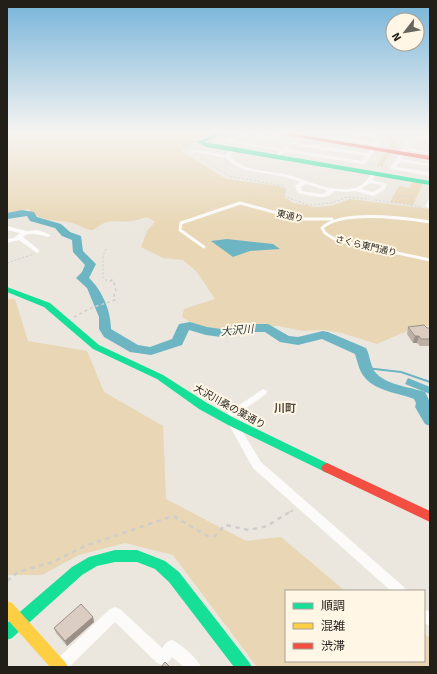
<svg xmlns="http://www.w3.org/2000/svg" width="437" height="674" font-family="Signika,'Noto Sans JP',sans-serif">
	<style>
		.green { fill: #e8d6b4 }
		.water { fill: #6eb5c4 }
		.lines { fill: none; stroke-linecap: round; stroke-linejoin: round }
		.stream { stroke: #6eb5c4; stroke-width: 2 }
		.river { fill: #6eb5c4; fill-rule: evenodd }
		.path-far3 { stroke: #cfcecb; stroke-width: 1; stroke-dasharray: 2 2; stroke-linecap: butt }
		.path-far2 { stroke: #cfcecb; stroke-width: 1.5; stroke-dasharray: 3 3; stroke-linecap: butt }
		.path-far1 { stroke: #cfcecb; stroke-width: 2; stroke-dasharray: 3.5 3.5; stroke-linecap: butt }
		.path { stroke: #cfcecb; stroke-width: 2.5; stroke-dasharray: 4.5 4.5; stroke-linecap: butt }
		.lane { stroke: #fcfbfa; stroke-width: 3 }
		.street { fill: #fcfbfa; fill-rule: evenodd }
		.fast { fill: #16e098; fill-rule: evenodd }
		.slow { fill: #ffcf43; fill-rule: evenodd }
		.jam { fill: #f24e42; fill-rule: evenodd }
		.wall { fill: #bdb0a7 }
		.shaded-wall { fill: #9a9088 }
		.building { fill: #dccdc2; stroke: #9a9088 }
		.labels { text-anchor: middle; stroke-width: 4; stroke-linejoin: round; paint-order: stroke }
		.far-street-label { font-size: 9px; fill: #221f19; stroke: #fff6e6 }
		.street-label { font-size: 10px; fill: #221f19; stroke: #fff6e6 }
		.water-label { font-size: 11px; font-style: italic; fill: #1f363d; stroke: #fff6e6 }
		.neighbourhood-label { font-size: 11px; font-weight: bold; fill: #524b3d; stroke: #fff6e6 }
	</style>
	<rect width="100%" height="100%" fill="#ebe7df"/>
	<path class="green" d="M7,133H211L199,139L181,151L226,179L279,186L286,190L284,197L294,203L315,207L331,206L350,199L430,209V326L421,325L377,344L342,333L324,330L303,331L278,326L215,331L194,324L182,317L184,309L215,299L197,272L183,260L163,258L141,247L147,231L155,222C145,213 142,220 132,221C113,223 110,217 93,230C85,230 80,225 72,223C55,219 42,223 28,209L7,213Z
		M382,133H388L398,144L382,166L377,165L391,144L390,140Z
		M412,182L423,183L413,205L390,202L399,186L410,188Z
		M7,299H15L28,341L87,351L104,392L163,426L166,499L246,541L281,537L345,591H286V661H424V634L430,638V667H257L173,555L125,543L79,555L42,575H7Z"/>
	<path class="water" d="M227,239L273,244L280,249L250,251L233,257L211,241Z
		M408,378L430,387V394L405,384Z"/>
	<g class="lines">
		<path class="stream" d="M366,368L401,372L430,382"/>
		<path class="river" d="M22,210L34,212L37,217L61,224L70,232L81,236L83,251L96,264L89,278C102,290 111,311 111,329L138,345L150,347L172,339L179,324L190,322L207,327L221,329L243,324H268L289,336L298,337L323,331L328,332L366,348C370,355 370,365 375,372C386,385 410,387 425,392L430,402V426L425,424L415,407L416,403L414,399C396,392 371,391 361,372C358,366 357,360 355,354L322,339L298,345L280,342L265,332H243L221,337L206,335L189,330L182,345L151,355L130,352L104,337L99,329V317L87,288L76,278L82,272L85,265L73,252L72,240L62,236L55,228L30,221L27,216L7,219V213Z"/>
		<path class="path-far3" d="M385,133L394,141V146
			M187,141L181,143L188,150
			M183,144L195,146
			M200,157L229,176L283,186L285,188L284,196L308,205L332,203L347,197L369,199
			M369,164L387,167
			M377,168L385,157
			M375,200L422,207
			M396,203L398,196H407L412,198L411,205
			M106,249L103,256V278L107,281
			M7,263L34,254
			M110,281H113"/>
		<path class="path-far2" d="M74,317L91,308L115,300L114,294L116,291L113,280L108,281L106,280"/>
		<path class="path-far1" d="M290,512L295,509"/>
		<path class="path" d="M7,581L18,572L53,562L85,546L173,516L208,536H215L225,525L249,530L267,526L291,511"/>
		<path class="lane" d="M430,222C404,218 342,209 322,228L325,233L336,240L430,260
			M204,247L180,230L181,223L240,203L300,219H332"/>
		<path class="street" d="M243,133H256L268,137L275,133L279,134L268,139L249,134L232,141L283,149L291,142L368,153L374,145L326,138L322,142L318,141L325,136L340,138L344,135L373,133L381,142L365,164H363L285,152L277,158L275,157L280,151L224,141ZM370,135L376,143L344,138L345,137ZM292,145L366,156L362,161L287,149Z
			M395,133H400L409,140V145L408,148L430,152V154L406,150L402,159L430,164V166L400,162L396,167L430,172V176L391,169L390,168L405,145V141Z
			M418,133H423L430,140V143Z
			M232,149L236,150L232,153L231,157C246,173 268,170 288,175C310,181 331,193 354,188C363,186 368,179 372,172L374,171L377,173L372,180L387,184L385,189L374,196L355,191L347,192L334,191C327,202 308,195 298,193L295,186L301,182L285,177L245,170L231,163L226,158L196,152L192,153L190,152L196,150L226,155L228,151ZM370,183L381,185V187L373,192L361,189ZM306,184L328,191L322,194L302,191L301,187Z
			M430,199V209L425,206L428,200Z
			M7,226L27,231L38,230L51,235L48,237C40,235 29,231 23,237L39,250L40,251L37,253L19,240L7,243V239L14,238L20,233L7,230Z
			M263,389L266,390L267,392L266,394L229,420L226,421L223,420L221,418L223,416Z
			M233,420L236,421L261,462L404,587L406,591H391L253,468L228,423L230,421Z
			M115,607L120,609L162,648L167,642L172,640C181,644 197,658 201,667H184L172,657L167,663L162,665L157,663L115,622L69,667H54L55,661L110,609Z
			M424,609L430,612V626L424,623Z"/>
		<path class="fast" d="M218,133H226L204,142L430,181V185L206,147L197,142Z
			M7,287L50,303L99,345L163,375L207,403L236,419L331,465L333,468L331,471L327,473L323,471L228,425L199,409L157,379L93,349L44,307L7,292Z
			M115,550H137L165,561L179,572L249,662L252,667H234L169,582L155,569L137,562H115L97,566L82,575L12,638L7,640V623L72,567L89,557Z"/>
		<path class="slow" d="M7,601L12,603L65,662L68,667H50L7,619Z"/>
		<path class="jam" d="M274,133H288L430,156V160Z
			M327,463L430,511V522L323,471L321,468L323,465Z"/>
	</g>
	<path class="wall" d="M408,327L427,328H430V346H420L417,343H413L407,334Z
		M93,617L94,622L67,646L56,633L54,628Z"/>
	<path class="shaded-wall" d="M415,336H419L417,343H413Z
		M93,617L94,622L67,646L65,641Z"/>
	<path class="building" d="M424,325L427,328H430V339H421L419,336H415L408,327Z
		M81,604L93,617L65,641L54,628Z
		M165,662L170,667H161Z"/>
	<linearGradient id="sky" x2="0" y2="1"><stop stop-color="#77b4da"/><stop offset="0.58" stop-color="#f6f4f1"/><stop offset="1" stop-color="#f6f4f1" stop-opacity="0"/></linearGradient>
	<rect width="437" height="228" fill="url(#sky)"/>
	<g class="labels">
		<g class="far-street-label">
			<text transform="translate(290 216) rotate(13)" y="3">東通り</text>
			<text transform="translate(366 246) rotate(13)" y="3">さくら東門通り</text>
		</g>
		<g class="street-label">
			<text transform="translate(230 406) rotate(29)" y="4">大沢川桑の葉通り</text>
		</g>
		<g class="water-label">
			<text transform="translate(237 330) rotate(-5)" y="4">大沢川</text>
		</g>
		<g class="neighbourhood-label">
			<text x="285" y="412">川町</text>
		</g>
	</g>
	<rect width="437" height="674" fill="none" stroke="#221f19" stroke-width="16"/>
	<rect x="285" y="590" width="140" height="72" fill="#fff6e6" stroke="#a7a094"/>
	<rect x="293" y="603" width="20" height="6" fill="#16e098" stroke="#a7a094"/>
	<text x="321" y="610" font-size="12" fill="#221f19">順調</text>
	<rect x="293" y="623" width="20" height="6" fill="#ffcf43" stroke="#a7a094"/>
	<text x="321" y="630" font-size="12" fill="#221f19">混雑</text>
	<rect x="293" y="643" width="20" height="6" fill="#f24e42" stroke="#a7a094"/>
	<text x="321" y="650" font-size="12" fill="#221f19">渋滞</text>
	<g transform="translate(405 32) rotate(239)"><circle r="19" fill="#fff6e6" stroke="#a7a094"/>
	<path d="M0-3L7 15L0 10L-7 15Z" fill="#68655e"/>
	<text y="-6" font-size="11" font-weight="bold" text-anchor="middle" fill="#221f19">N</text>
	</g>
</svg>
